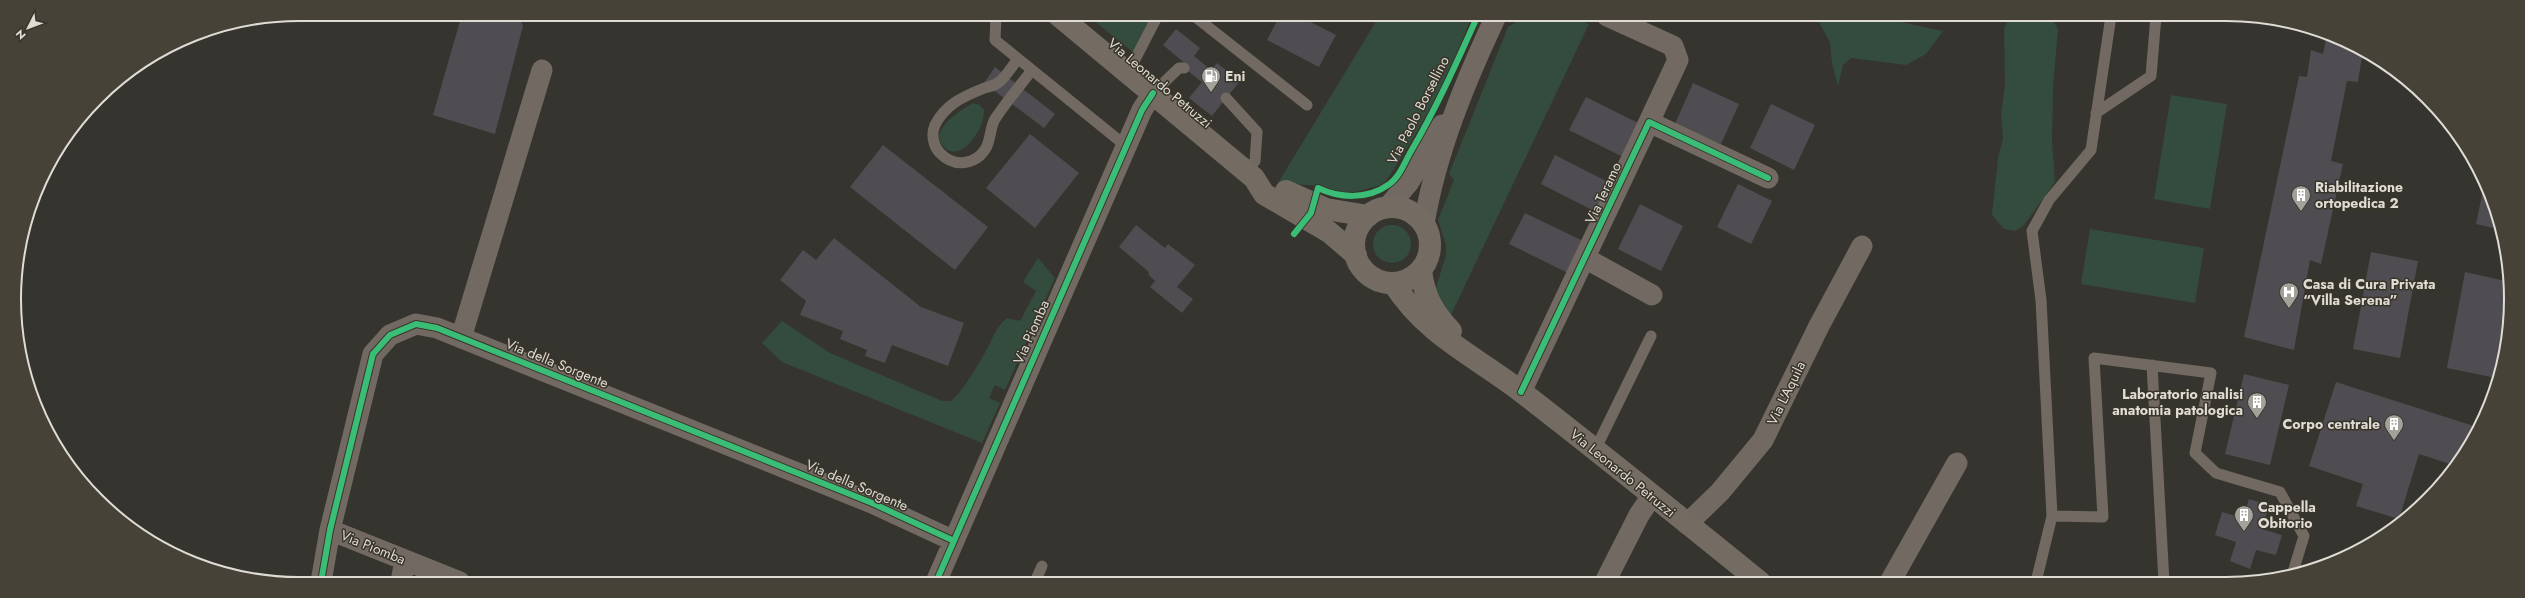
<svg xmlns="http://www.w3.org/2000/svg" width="2525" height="598" font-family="Jost,sans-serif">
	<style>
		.green { fill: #334c3e }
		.building { fill: #4f4d51 }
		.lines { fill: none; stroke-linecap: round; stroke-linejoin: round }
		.lane { stroke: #726a62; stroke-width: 11 }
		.street { stroke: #726a62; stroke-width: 21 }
		.secondary { stroke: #746c63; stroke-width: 22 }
		.cycleway-casing { stroke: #39352a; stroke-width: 8 }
		.cycleway { stroke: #3abd76; stroke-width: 6 }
		.labels { text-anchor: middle; stroke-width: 3; stroke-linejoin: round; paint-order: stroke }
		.poi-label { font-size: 14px; font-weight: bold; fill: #dfdcd5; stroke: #39352a; text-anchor: start }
		.street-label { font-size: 14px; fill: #dfdcd5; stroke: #39352a }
		.rim { fill: none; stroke: #dfdcd5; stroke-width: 2 }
	</style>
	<rect width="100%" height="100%" fill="#36342e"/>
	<path class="green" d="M1087,15H1154L1134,53Z
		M1380,15H1472C1451,75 1419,132 1384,184L1352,193L1333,192L1321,186L1278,183Z
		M1527,16H1570L1589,24L1449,319L1435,291L1446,255V245L1438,220L1454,180L1449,174L1508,27Z
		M1816,16H1873L1943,31L1926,54L1906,65L1851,58L1843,65L1838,86L1832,63L1830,43Z
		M2010,16H2050L2058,29L2053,86L2052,142L2055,182L2024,225L2015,231L2004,229L1992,215L1998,158L2003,139L2001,115L2005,84L2004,28Z
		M2171,95L2227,104L2210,209L2154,199Z
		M973,103L980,105L984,110C984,120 981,128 975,136C968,147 954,159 943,146C941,144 939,141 939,138C940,123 961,110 973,103Z
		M1373 244a19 19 0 1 1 38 0a19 19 0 1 1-38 0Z
		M2090,229L2204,248L2195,303L2081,284Z
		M1038,258L1055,278L1005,390L995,385L989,398L1000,403L982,443L782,362L762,343L782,321L830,353L942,401H951C966,387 978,365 988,347C994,335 997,326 1007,318L1020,321L1036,291L1023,282Z"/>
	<path class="building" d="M462,14H518L523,26L495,134L433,115Z
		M1243,15H1256L1253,21Z
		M1280,15H1297L1336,35L1319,67L1267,40Z
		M1176,29L1200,48L1194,56L1211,70L1217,63L1240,81L1212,116L1189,98L1202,82L1184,68L1187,65L1163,45Z
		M2327,33L2363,50L2358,82L2347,81L2331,161L2343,164L2321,264L2310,260L2294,350L2244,337L2299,76L2307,77L2311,50L2323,54Z
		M995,67L1055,114L1044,128L984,83Z
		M1693,83L1739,104L1721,144L1675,124Z
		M1586,97L1640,124L1623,157L1569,130Z
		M1771,104L1815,125L1794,170L1750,148Z
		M1030,134L1079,173L1035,228L986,188Z
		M883,145L988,227L955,270L850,187Z
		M1555,155L1614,185L1600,214L1541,184Z
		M1738,184L1772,201L1751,244L1717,227Z
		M2488,189L2501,225L2502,230L2476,224L2483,190Z
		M1640,204L1683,226L1661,271L1618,249Z
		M1525,213L1585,242L1570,274L1509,244Z
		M1136,225L1165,248L1168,244L1195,265L1177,287L1193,299L1182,313L1150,287L1155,281L1148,274L1149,272L1119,247Z
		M834,238L921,307L964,323L948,366L892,345L885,363L865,356L867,350L840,339L843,331L800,315L806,301L780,280L803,250L816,260Z
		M2371,252L2418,261L2400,358L2353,349Z
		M2465,272L2510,282L2509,336L2496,378L2447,368Z
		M2244,374L2289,385L2270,465L2225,454Z
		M2336,382L2480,428L2453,465L2419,454L2399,519L2356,506L2363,484L2309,466Z
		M2249,499L2269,505L2262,529L2282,535L2276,555L2256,550L2250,569L2230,561L2236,542L2215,535L2222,512L2243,518Z"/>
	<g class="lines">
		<path class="lane" d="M996,15L995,40L1126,146
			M1193,15L1307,105
			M1018,59C1012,66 1006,77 999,82C995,86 987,87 982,89C962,97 945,105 935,125C931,134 933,146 940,153C954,168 976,165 986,148C991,139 990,127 995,119C1006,102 1020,86 1032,70
			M1128,73L1158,15
			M1153,93L1179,68H1184
			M1226,98L1257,132L1255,161L1246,171
			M2096,113L2151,76L2156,16
			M2152,365L2164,582
			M1595,450L1651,336
			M2052,516L2103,517L2094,358L2211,373L2195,453L2216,473L2280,492L2304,536L2293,572
			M1035,582L1042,566
			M2036,582L2052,516L2041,300L2032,231L2049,200L2091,150L2111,16"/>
		<path class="street" d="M1607,16L1673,46L1678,60L1649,122
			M1388,207L1409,182L1442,125
			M1424,224C1436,152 1465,82 1496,16
			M1585,258L1652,295
			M461,338L542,70
			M1521,392L1649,122L1768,178
			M1687,524L1720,492L1763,440L1819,326L1862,246
			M330,530L460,582
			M321,582L330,530L373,354L390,335L416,324L437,328L872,503L952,540
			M401,582L405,560
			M936,582L1142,110L1153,93
			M1605,582L1639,515L1652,496
			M1890,582L1957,463"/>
		<path class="secondary" d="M1058,15L1254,178L1264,194L1329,232L1356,255
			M1286,191L1326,209L1368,216
			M1354 245a38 38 0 1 1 76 0a38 38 0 1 1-76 0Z
			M1421,270C1424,296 1433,312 1451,331
			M1393,283C1428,337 1474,355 1523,393C1603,455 1681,518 1760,582"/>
		<defs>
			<path id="cycleway" d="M1294,234L1311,213L1318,188C1339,198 1367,200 1388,185C1399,178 1404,164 1410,153C1436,109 1457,62 1478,15
				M1521,392L1649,122L1768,178
				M321,582L330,530L373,354L390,335L416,324L437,328L872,503L952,540
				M936,582L1142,110L1153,93"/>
		</defs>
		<use href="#cycleway" class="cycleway-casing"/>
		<use href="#cycleway" class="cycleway"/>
	</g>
	<defs>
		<symbol id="fuel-pin" viewBox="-11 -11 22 30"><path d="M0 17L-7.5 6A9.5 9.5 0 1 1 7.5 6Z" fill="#a4a19b" stroke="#39352a"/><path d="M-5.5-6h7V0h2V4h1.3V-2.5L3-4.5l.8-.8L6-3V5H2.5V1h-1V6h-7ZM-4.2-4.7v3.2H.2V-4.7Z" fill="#fff"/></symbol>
		<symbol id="building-pin" viewBox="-11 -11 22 30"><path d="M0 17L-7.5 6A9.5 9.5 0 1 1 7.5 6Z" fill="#a4a19b" stroke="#39352a"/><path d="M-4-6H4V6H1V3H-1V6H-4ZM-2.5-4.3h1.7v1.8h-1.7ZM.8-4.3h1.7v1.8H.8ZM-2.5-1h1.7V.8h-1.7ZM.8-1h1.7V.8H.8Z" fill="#fff"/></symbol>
		<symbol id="hospital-pin" viewBox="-11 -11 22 30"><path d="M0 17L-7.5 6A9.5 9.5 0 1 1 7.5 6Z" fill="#a4a19b" stroke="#39352a"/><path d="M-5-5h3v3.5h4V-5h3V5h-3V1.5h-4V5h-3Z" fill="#fff"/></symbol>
	</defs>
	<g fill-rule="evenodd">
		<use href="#fuel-pin" x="1200" y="65" width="22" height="30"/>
		<use href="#building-pin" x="2290" y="184" width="22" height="30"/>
		<use href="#hospital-pin" x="2278" y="281" width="22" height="30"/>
		<use href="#building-pin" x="2246" y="391" width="22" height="30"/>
		<use href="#building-pin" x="2383" y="413" width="22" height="30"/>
		<use href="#building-pin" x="2233" y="504" width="22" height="30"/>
	</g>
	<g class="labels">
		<g class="poi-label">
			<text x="1225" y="81">Eni</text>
			<text x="2315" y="192">Riabilitazione<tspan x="2315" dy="16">ortopedica 2</tspan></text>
			<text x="2303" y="289">Casa di Cura Privata<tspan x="2303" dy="16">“Villa Serena”</tspan></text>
			<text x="2243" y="399" text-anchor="end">Laboratorio analisi<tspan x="2243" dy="16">anatomia patologica</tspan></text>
			<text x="2380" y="429" text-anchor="end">Corpo centrale</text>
			<text x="2258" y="512">Cappella<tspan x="2258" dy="16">Obitorio</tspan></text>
		</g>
		<g class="street-label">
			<text transform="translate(1160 83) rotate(40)" y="5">Via Leonardo Petruzzi</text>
			<text transform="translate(1418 110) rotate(-63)" y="5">Via Paolo Borsellino</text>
			<text transform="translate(1603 193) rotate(-65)" y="5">Via Teramo</text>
			<text transform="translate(1031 332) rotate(-66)" y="5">Via Piomba</text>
			<text transform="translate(557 363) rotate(22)" y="5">Via della Sorgente</text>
			<text transform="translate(1786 393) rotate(-64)" y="5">Via L'Aquila</text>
			<text transform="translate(1623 473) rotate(39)" y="5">Via Leonardo Petruzzi</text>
			<text transform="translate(857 485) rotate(23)" y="5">Via della Sorgente</text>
			<text transform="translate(373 547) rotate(22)" y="5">Via Piomba</text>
		</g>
	</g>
	<path d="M0 0H2525V598H0ZM299 21H2226A278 278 0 0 1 2504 299V299A278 278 0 0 1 2226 577H299A278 278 0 0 1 21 299V299A278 278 0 0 1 299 21Z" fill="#464238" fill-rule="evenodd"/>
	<path class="rim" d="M299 21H2226A278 278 0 0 1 2504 299V299A278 278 0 0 1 2226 577H299A278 278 0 0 1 21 299V299A278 278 0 0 1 299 21Z"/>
	<g transform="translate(28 28) rotate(228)" stroke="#39352a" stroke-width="3" paint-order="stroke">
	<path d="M0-3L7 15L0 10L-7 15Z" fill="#dfdcd5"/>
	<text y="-6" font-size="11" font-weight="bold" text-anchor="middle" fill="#dfdcd5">N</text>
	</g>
</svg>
